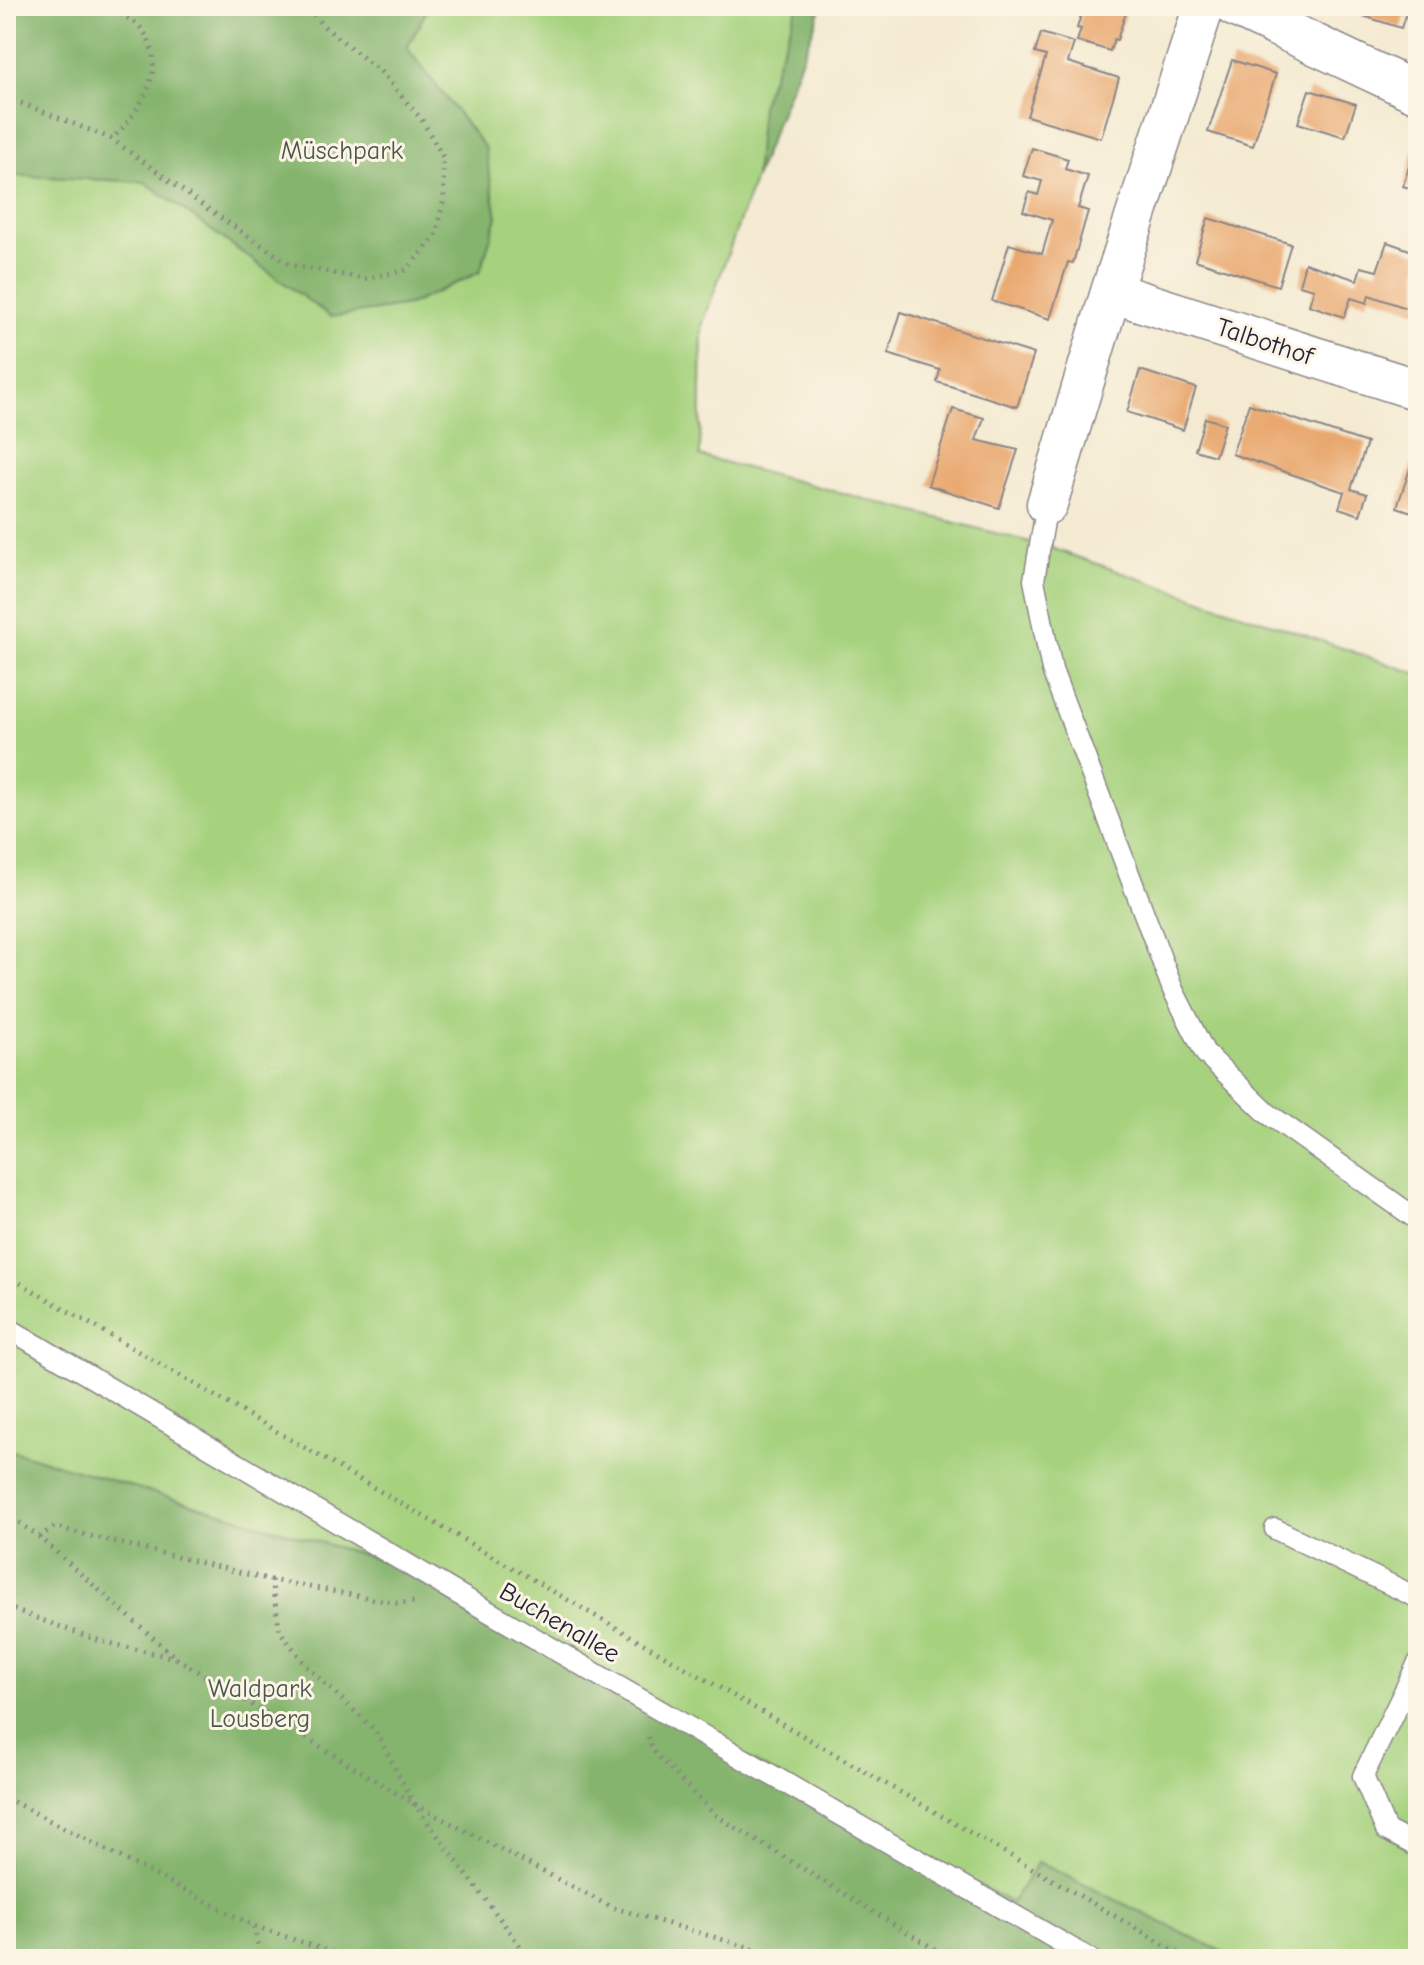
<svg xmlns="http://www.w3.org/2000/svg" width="1424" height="1965" font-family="'Comic Neue',sans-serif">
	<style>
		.green { fill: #a6d27e; stroke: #647a5c; stroke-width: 2 }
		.forest { fill: #84b46d; stroke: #536b54; stroke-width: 2 }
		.building { fill: #e9a86f }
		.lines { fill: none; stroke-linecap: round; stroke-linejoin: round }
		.service-casing { stroke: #8b8686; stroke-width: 23 }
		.minor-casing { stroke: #8b8686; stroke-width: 43 }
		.path { stroke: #8b8686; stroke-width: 5; stroke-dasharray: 2 6; stroke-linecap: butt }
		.service { stroke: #fff; stroke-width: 20 }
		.minor { stroke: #fff; stroke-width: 40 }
		.labels { text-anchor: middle; stroke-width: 6; stroke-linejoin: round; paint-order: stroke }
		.park-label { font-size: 26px; fill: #4a574f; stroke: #fcf5e5 }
		.street-label { font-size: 26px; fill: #22223b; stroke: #fcf5e5 }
	</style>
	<rect width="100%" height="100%" fill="#fcf5e5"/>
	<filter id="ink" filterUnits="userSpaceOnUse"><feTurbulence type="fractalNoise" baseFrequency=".0125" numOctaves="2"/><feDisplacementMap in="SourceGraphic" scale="16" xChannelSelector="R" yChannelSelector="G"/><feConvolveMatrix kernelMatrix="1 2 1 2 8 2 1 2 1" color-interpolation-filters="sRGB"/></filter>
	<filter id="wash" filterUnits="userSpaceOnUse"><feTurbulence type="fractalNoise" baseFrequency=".006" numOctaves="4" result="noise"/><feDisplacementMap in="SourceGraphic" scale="32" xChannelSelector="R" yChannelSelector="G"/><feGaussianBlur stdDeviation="1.8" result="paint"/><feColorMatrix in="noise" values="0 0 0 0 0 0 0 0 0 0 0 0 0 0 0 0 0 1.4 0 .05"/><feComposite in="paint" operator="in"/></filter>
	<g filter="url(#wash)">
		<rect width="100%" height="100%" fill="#f4ead1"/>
		<path class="green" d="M6,6H822L755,178L702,326L700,456L1045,546L1418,674V1959H6Z"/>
		<path class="forest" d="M6,6H429L407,48L485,148L497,217L480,272L409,305L331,317L145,182L6,175Z
			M798,6H822L755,178L761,106Z
			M6,1449L390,1563L1011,1903L1038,1862L1237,1959H6Z"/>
		<g id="blocks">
			<path class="building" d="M1084,6H1128L1117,40L1114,39L1110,51L1077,41L1081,29L1077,28Z
				M1332,6H1418V20L1405,16L1401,28Z
				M1041,33L1074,43L1068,62L1119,78L1101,138L1027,116L1046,56L1035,53Z
				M1232,60L1276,74L1253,146L1208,132Z
				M1309,90L1356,104L1345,137L1298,123Z
				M1417,139H1418V191L1403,186Z
				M1032,148L1068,159L1065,169L1088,176L1078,208L1088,211L1073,263L1068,262L1050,319L992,301L1009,244L1042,254L1052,220L1023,211L1029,192L1038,195L1042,181L1023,176Z
				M1208,218L1291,244L1278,286L1195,260Z
				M1387,242L1418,253V312L1369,295L1367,303L1351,298L1344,317L1309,305L1314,289L1299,285L1305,263L1357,280L1361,267L1377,271Z
				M901,312L1034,354L1017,407L937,382L940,370L888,354Z
				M1140,370L1196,388L1183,430L1127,412Z
				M1249,404L1367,443L1351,489L1367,494L1360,515L1339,508L1344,492L1232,454Z
				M953,409L984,418L976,440L1018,450L999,508L928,485Z
				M1205,418L1225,424L1215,456L1195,450Z
				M1414,457L1418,458V514L1397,507Z"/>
		</g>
	</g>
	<g filter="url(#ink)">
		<use href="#blocks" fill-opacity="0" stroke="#8b8686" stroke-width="2"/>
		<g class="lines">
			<defs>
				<path id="service" d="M1047,504L1034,580L1052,670L1173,990L1205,1053L1267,1113L1418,1220
					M6,1327L453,1591L1090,1959
					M1275,1529L1418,1598
					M1418,1663L1363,1776L1386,1830L1418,1847"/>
				<path id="minor" d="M1234,6L1418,93
					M1111,292L1418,390
					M1047,504L1111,292L1204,6"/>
			</defs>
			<use href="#service" class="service-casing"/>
			<use href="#minor" class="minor-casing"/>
			<path class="path" d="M106,6C118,16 134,17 143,31C170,69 139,112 112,139
				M6,97L112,139L208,209L291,265L364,279L406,270L436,236L444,199L443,157L422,120L380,71L321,24L308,6
				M6,1275L1189,1959
				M6,1513L39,1537L176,1658L414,1804L611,1907L789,1959
				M39,1537L54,1527L271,1580L397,1603L415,1602
				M271,1580L280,1631L306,1666L375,1730L414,1804L530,1959
				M6,1607L100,1641L175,1658
				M648,1737L653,1751L715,1815L951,1959
				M6,1798L254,1926L352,1959
				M254,1927L260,1955L263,1959
				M6,1951L26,1959"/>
			<use href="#service" class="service"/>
			<use href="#minor" class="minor"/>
		</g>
	</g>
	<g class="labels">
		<g class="park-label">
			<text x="342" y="159">Müschpark</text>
			<text x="260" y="1697">Waldpark<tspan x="260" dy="30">Lousberg</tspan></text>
		</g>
		<g class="street-label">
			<text transform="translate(1265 341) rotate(18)" y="9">Talbothof</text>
			<text transform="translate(560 1622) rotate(30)" y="9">Buchenallee</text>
		</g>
	</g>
	<rect width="1424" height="1965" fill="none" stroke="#fcf5e5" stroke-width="32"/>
</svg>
